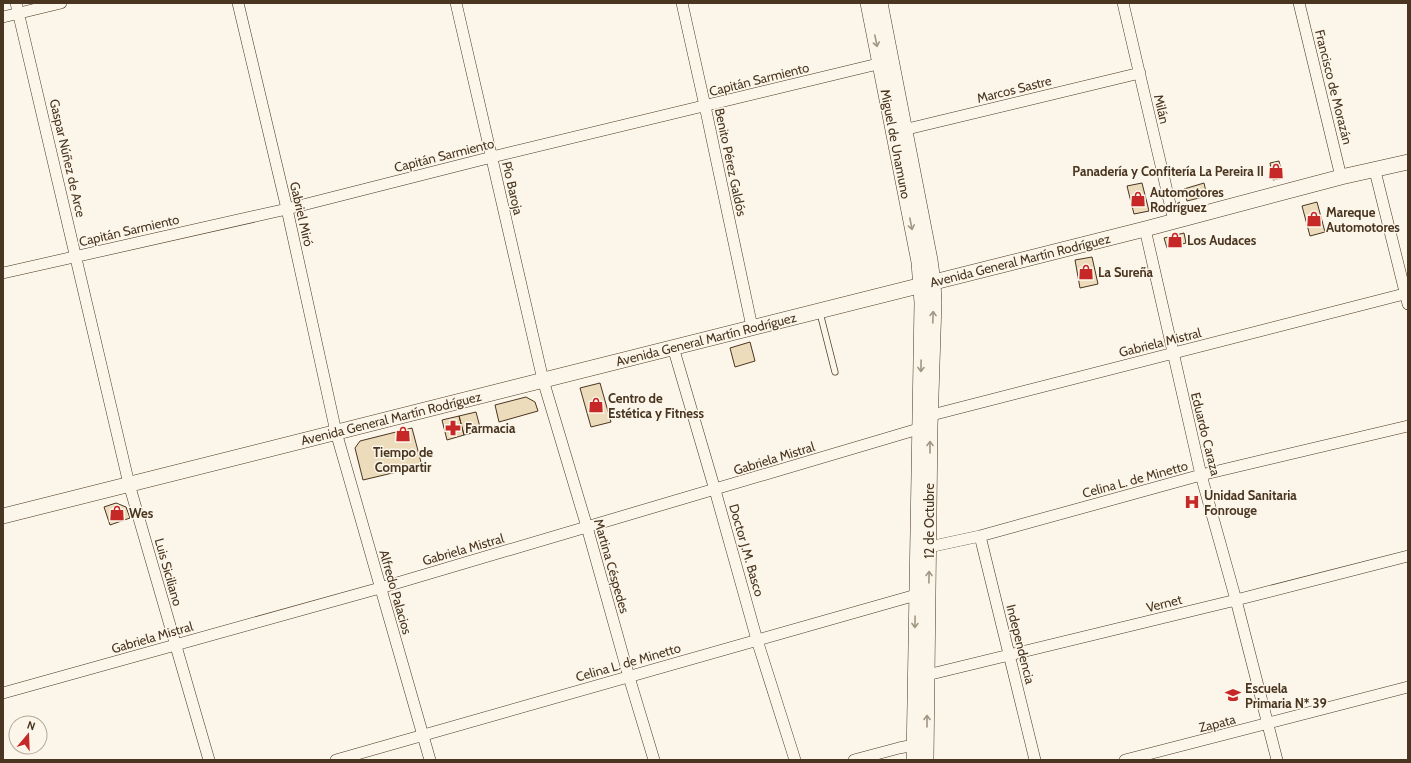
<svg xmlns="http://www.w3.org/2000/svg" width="1411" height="763" font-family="Cabin,sans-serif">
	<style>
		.building { fill: #ecdcbc; stroke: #4a3520 }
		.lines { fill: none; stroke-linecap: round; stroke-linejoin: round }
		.lane-casing { stroke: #4a3520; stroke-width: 7 }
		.street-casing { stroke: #4a3520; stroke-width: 12 }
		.secondary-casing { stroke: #4a3520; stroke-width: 16 }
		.lane { stroke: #fbf6e9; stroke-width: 5.5 }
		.street { stroke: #fbf6e9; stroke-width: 11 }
		.secondary { stroke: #fbf6e9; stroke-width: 15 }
		.oneway { stroke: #a29684 }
		.labels { text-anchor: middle; stroke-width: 3; stroke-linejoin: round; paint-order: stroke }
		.street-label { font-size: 13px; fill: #4a3520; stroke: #fbf6e9 }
		.poi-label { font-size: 13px; font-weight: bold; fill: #4a3520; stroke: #fbf6e9; text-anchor: start }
	</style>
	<rect width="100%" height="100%" fill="#fbf6e9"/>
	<path class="building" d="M1279,161L1283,178L1273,180L1270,163Z
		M1142,183L1149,211L1134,214L1127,186Z
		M1204,183L1207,196L1187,201L1184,189Z
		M1317,202L1325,232L1310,236L1302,206Z
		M1184,233L1186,243L1167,248L1164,238Z
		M1092,257L1098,284L1080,288L1075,260Z
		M750,342L755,361L735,367L730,348Z
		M600,383L611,422L591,427L580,388Z
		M526,397L535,402L538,411L499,422L495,405Z
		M476,412L481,431L464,435L459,416Z
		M459,416L464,435L447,440L442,420Z
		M412,428L422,466L363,480L355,448L360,441Z
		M116,503L126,507L130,518L110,525L104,507Z"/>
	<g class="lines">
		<defs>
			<path id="lane" d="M820,313L835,372"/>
			<path id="street" d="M16,3L129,484L209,760
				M238,3L287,209L336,432L430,760
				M456,3L543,380L587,527L629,677L654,760
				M682,3L705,106L752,327
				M1123,3L1174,221
				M1299,3L1341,177
				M3,17L61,3
				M899,131L1140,73
				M1375,171L1408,304
				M1145,229L1201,475L1236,600L1277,760
				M3,273L287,209L492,157L886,62
				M673,347L715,490L757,640L795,760
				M924,417L1408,293
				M980,536L1035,760
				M922,546L929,547L980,536L1201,475L1408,426
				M927,675L1236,600L1408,556
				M3,693L380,588L925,427
				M336,760L916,595H924
				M854,760L899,748L914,745
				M1125,760L1408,687"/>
			<path id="secondary" d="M868,3L919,262L922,303L914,760
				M880,3L930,260L933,282L934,302L930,426L926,760
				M3,516L1145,229L1341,177L1408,162"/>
		</defs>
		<use href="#lane" class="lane-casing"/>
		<use href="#street" class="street-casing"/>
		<use href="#secondary" class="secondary-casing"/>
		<use href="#lane" class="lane"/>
		<use href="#street" class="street"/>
		<use href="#secondary" class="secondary"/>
	</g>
	<defs><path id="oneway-shaft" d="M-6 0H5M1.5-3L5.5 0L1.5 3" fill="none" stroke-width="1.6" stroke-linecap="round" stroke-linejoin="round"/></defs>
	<g class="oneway">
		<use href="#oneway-shaft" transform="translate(876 41) rotate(79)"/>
		<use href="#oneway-shaft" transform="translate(911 224) rotate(79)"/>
		<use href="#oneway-shaft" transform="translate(933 317) rotate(-88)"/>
		<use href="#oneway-shaft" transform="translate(921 366) rotate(91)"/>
		<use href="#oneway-shaft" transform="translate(930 447) rotate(-90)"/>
		<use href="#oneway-shaft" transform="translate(929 577) rotate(-89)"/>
		<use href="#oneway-shaft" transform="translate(915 622) rotate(91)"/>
		<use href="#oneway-shaft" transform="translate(927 721) rotate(-90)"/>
	</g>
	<defs>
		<symbol id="shop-bare" viewBox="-9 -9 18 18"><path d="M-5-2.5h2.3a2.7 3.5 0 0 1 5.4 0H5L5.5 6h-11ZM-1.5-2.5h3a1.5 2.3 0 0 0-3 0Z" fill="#c62828" stroke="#fbf6e9" stroke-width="2.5" paint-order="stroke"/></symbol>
		<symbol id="pharmacy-bare" viewBox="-9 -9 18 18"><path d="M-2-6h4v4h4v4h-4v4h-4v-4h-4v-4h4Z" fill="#c62828" stroke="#fbf6e9" stroke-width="2.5" paint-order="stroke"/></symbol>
		<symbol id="hospital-bare" viewBox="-9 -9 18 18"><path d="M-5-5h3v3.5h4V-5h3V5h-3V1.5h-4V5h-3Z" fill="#c62828" stroke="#fbf6e9" stroke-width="2.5" paint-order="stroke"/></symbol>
		<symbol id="school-bare" viewBox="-9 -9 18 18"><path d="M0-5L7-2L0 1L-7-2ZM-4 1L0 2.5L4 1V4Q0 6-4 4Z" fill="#c62828" stroke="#fbf6e9" stroke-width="2.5" paint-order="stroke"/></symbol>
	</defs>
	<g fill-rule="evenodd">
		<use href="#shop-bare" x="1265" y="160" width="22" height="22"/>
		<use href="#shop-bare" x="1127" y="188" width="22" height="22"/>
		<use href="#shop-bare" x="1303" y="208" width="22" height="22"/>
		<use href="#shop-bare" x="1164" y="229" width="22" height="22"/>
		<use href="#shop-bare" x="1075" y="261" width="22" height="22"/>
		<use href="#shop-bare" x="585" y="394" width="22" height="22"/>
		<use href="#pharmacy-bare" x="442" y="417" width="22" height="22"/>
		<use href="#shop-bare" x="392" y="423" width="22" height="22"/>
		<use href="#hospital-bare" x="1181" y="491" width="22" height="22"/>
		<use href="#shop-bare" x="106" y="502" width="22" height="22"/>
		<use href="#school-bare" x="1222" y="684" width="22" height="22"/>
	</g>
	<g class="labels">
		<g class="street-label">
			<text transform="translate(759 79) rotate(-14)" y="5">Capitán Sarmiento</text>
			<text transform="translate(1334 87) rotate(76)" y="5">Francisco de Morazán</text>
			<text transform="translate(1014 89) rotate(-14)" y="5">Marcos Sastre</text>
			<text transform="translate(1162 109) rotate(77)" y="5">Milán</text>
			<text transform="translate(896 144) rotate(79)" y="5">Miguel de Unamuno</text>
			<text transform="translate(444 155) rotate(-14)" y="5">Capitán Sarmiento</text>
			<text transform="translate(68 158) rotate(77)" y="5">Gaspar Núñez de Arce</text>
			<text transform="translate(731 162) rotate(78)" y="5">Benito Pérez Galdós</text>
			<text transform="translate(513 188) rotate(77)" y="5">Pío Baroja</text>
			<text transform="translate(302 214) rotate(77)" y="5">Gabriel Miró</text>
			<text transform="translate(129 230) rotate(-13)" y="5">Capitán Sarmiento</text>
			<text transform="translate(1020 260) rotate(-14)" y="5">Avenida General Martín Rodríguez</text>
			<text transform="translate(706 339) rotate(-14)" y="5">Avenida General Martín Rodríguez</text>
			<text transform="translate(1160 342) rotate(-14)" y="5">Gabriela Mistral</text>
			<text transform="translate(391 418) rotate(-14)" y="5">Avenida General Martín Rodríguez</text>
			<text transform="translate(1206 434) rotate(76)" y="5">Eduardo Caraza</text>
			<text transform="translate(774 458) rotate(-17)" y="5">Gabriela Mistral</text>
			<text transform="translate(1135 479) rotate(-15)" y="5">Celina L. de Minetto</text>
			<text transform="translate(929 521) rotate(-90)" y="5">12 de Octubre</text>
			<text transform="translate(463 549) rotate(-16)" y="5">Gabriela Mistral</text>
			<text transform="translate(747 550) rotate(74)" y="5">Doctor J.M. Basco</text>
			<text transform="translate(612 566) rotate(74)" y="5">Martina Céspedes</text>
			<text transform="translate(169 572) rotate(74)" y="5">Luis Siciliano</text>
			<text transform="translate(396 592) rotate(74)" y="5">Alfredo Palacios</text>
			<text transform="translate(1164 603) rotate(-14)" y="5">Vernet</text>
			<text transform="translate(152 637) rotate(-16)" y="5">Gabriela Mistral</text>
			<text transform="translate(1021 644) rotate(76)" y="5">Independencia</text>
			<text transform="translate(628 662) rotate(-16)" y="5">Celina L. de Minetto</text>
			<text transform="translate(1217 723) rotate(-14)" y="5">Zapata</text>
		</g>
		<g class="poi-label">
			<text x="1264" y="176" text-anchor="end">Panadería y Confitería La Pereira II</text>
			<text x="1150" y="197">Automotores<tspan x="1150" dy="15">Rodríguez</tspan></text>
			<text x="1326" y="217">Mareque<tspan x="1326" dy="15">Automotores</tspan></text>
			<text x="1187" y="245">Los Audaces</text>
			<text x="1098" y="277">La Sureña</text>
			<text x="608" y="403">Centro de<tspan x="608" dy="15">Estética y Fitness</tspan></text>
			<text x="465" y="433">Farmacia</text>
			<text x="403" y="457" text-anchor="middle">Tiempo de<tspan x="403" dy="15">Compartir</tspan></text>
			<text x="1204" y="500">Unidad Sanitaria<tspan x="1204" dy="15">Fonrouge</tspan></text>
			<text x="129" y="518">Wes</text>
			<text x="1245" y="693">Escuela<tspan x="1245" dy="15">Primaria N* 39</tspan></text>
		</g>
	</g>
	<rect width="1411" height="763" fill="none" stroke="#4a3520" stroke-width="8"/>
	<g transform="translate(28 735) rotate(19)"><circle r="19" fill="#fbf6e9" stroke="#b4a999"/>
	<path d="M0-3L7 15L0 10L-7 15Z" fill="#c62828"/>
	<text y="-6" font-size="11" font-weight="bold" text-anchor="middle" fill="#4a3520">N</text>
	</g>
</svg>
